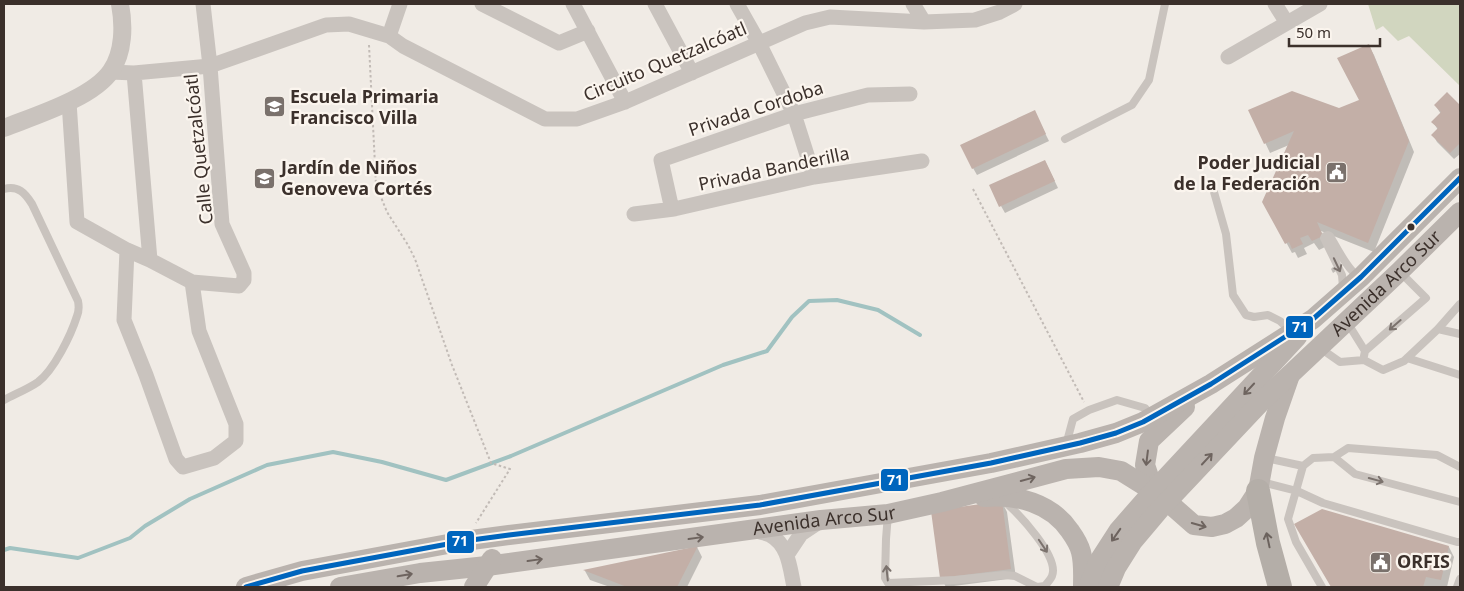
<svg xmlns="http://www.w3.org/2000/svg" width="1464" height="591" font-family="'Noto Sans',sans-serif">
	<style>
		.green { fill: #d1d6bf }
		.shadow { fill: #0003 }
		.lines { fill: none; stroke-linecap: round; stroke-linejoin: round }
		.stream { stroke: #a1c2c1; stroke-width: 4 }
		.building { fill: #c3afa7 }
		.path { stroke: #c2bbb6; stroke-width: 2; stroke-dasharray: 2.5 2.5; stroke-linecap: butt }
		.service { stroke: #c9c3be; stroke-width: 8 }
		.minor { stroke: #c9c3be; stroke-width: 15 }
		.tertiary { stroke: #c9c3be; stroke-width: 18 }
		.secondary { stroke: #bab3ae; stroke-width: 20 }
		.trunk { stroke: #b4aea8; stroke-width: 24 }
		.bus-1-casing { stroke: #fbf5ee; stroke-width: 9 }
		.bus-1 { stroke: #0065bd; stroke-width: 5 }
		.oneway { stroke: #7b726d }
		.oneway2 { stroke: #6e645f }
		.oneway3 { stroke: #6b625d }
		.bus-dot { fill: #3b302b; stroke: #fbf5ee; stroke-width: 2 }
		.labels { text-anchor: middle; stroke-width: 4.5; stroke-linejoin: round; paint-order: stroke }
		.street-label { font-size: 18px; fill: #3b302b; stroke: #fbf5ee }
		.poi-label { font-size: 18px; font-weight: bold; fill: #3b302b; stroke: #fbf5ee; text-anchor: start }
		.line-badge { stroke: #fbf5ee; stroke-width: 2 }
		.badge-label { font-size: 14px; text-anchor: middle; font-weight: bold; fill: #fff }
	</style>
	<rect width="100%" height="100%" fill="#f0ebe5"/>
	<path class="green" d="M1368,4H1460V86L1409,36L1398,41L1383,26L1376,30Z"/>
	<path class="shadow" d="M1369,46L1374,55L1414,152L1374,252L1321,231L1327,246L1319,250L1314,243L1304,248L1307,254L1298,258L1295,252L1292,253L1264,202L1289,145L1270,153L1250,110L1339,109L1360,101Z
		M1447,94L1460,107V154L1454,159L1437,142L1433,135L1438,130L1433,122L1441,114L1435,105Z
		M1038,119L1049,141L977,175L973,168Z
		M1045,161L1058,188L1005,213L1001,206Z
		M1333,267L1336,271L1333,273L1331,269Z
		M1002,502L1007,512L1016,578L946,587L941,578Z
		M1296,524L1449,547L1454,557L1447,587L1431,586V587H1332Z
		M697,547L702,557L687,587H610L590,580L585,571Z"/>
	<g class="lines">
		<path class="stream" d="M4,550L10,548L78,558L130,538L145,526L190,499L267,465L333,452L382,462L446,480L511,456L723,365L767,351L792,317L809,301L837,300L878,310L920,335"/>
	</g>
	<path class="building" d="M1369,44L1409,141L1368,243L1317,222L1323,236L1312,241L1308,235L1300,238L1303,244L1292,249L1289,242L1285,244L1262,202L1294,131L1264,144L1248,110L1292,91L1339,108L1359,100L1337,58Z
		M1447,92L1460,105V143L1450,153L1431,135L1438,128L1431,122L1441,112L1434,105Z
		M1035,110L1046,134L972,169L960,145Z
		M1045,160L1055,181L999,207L989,185Z
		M1002,501L1011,569L940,578L931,511Z
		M1322,509L1449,546L1441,580L1426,577L1423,587H1331L1294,524Z
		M698,546L677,587H627L583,570Z"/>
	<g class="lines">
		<path class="path" d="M369,45L376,185L387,212L408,245L415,259L452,365L491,463L510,469L476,523
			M973,189L1084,402"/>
		<path class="service" d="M1065,139L1132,105L1149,80L1165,4
			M4,189C18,185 25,193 32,204L78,301C79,306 79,311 77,316C71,335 54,370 38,382C28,389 15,394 4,400
			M1214,192L1226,234L1233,295L1246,315L1254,317L1268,315L1280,321L1292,332
			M1343,288L1342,275L1324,238L1325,236L1328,235L1330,236C1336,246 1349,273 1360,277
			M1347,322L1365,351L1364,356
			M1438,329L1460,334
			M1320,348L1340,362L1364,360L1383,370L1404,361L1438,329L1460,304
			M1365,351L1426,298L1400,272
			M1407,358L1460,375
			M1066,445L1073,419L1089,410L1117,400L1145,408L1152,417
			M1334,457L1355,474L1460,502
			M1266,458L1303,466
			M1262,482L1297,491L1323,503L1457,542H1460
			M888,514L886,539L885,578L888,583L955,580L1004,575L1015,576L1037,587L1045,586C1047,583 1051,579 1052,576C1060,557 1018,513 1004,501
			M1322,587L1296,542L1288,519L1303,466L1313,458L1334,457L1348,448L1437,455L1460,467
			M1457,587L1460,579"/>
		<path class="minor" d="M482,4L559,43L588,31
			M573,4L625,102
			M655,4L692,73
			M737,4L759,43L794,114L814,177
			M913,4L924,22
			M1275,4L1287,23
			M389,36L400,4
			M1228,57L1320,4
			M111,72L134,73L210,66L326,25L349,24L389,36L403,46L545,119H577L625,102L805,23L830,17L924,22L975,20L1000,12L1015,4
			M134,73L150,260
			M69,102L77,222L127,250L150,260L192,282L239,286L244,280V273L222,224L210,66L203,4
			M674,209L671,205L661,160L794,114L868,95L910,94
			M634,214L674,209L814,177L922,161
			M127,250L124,320L146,375L176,459L183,467L214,458L236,441V424L199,331L192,282
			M754,530C759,532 765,533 770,535C789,545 790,569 794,587
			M787,555L801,534L819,522"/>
		<path class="tertiary" d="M4,128C34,116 93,98 111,71C124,52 124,25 120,4"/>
		<g class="secondary">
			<path d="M1159,493L1149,477L1145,465L1149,441L1185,407"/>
			<path d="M984,497C1017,494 1051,503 1070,531C1075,538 1079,544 1081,552C1084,563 1083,576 1083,587"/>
			<path d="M246,587L302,571L464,541L509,535L760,505L991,463L1080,443L1116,433L1143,422L1211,384L1313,319L1361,277L1460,178"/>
			<path id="s1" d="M340,587L420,573L487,566L821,520L888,514L942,502L1066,469L1099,467L1121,471L1161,496L1194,525L1212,527L1225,524L1236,518L1247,508L1258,491L1264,458L1275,418L1290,375"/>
			<path d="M474,587L492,559"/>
			<path d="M1088,587L1099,561L1119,530L1147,498L1297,337"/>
			<path id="s2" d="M1108,587L1116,568L1133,541L1160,509L1262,401L1400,271L1460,212"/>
		</g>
		<path class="trunk" d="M1258,491L1268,543L1280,587"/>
		<defs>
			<path id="bus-1" d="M246,587L302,571L464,541L509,535L760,505L991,463L1080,443L1116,433L1143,422L1211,384L1313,319L1361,277L1460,178"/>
		</defs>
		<use href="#bus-1" class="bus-1-casing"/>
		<use href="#bus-1" class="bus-1"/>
	</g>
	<defs><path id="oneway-shaft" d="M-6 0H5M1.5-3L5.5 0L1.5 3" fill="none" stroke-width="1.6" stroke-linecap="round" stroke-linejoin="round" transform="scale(1.25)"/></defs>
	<g class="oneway">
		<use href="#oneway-shaft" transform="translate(1337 265) rotate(65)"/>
		<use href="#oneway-shaft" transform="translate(1395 325) rotate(139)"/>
		<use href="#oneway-shaft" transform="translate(1376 480) rotate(15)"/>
		<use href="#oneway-shaft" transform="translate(1043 546) rotate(56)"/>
		<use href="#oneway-shaft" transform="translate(887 573) rotate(-96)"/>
	</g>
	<g class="oneway2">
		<use href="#oneway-shaft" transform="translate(1249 389) rotate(133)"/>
		<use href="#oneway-shaft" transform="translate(1147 458) rotate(97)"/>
		<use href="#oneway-shaft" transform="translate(1207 459) rotate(-47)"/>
		<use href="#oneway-shaft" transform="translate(1028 479) rotate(-15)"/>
		<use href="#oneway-shaft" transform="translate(1199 525) rotate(16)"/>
		<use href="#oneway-shaft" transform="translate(1116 535) rotate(125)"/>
		<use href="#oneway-shaft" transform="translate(696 538) rotate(-8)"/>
		<use href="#oneway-shaft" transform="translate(535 560) rotate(-8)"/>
		<use href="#oneway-shaft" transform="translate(405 575) rotate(-10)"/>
	</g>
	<use class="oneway3" href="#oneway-shaft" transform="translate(1268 540) rotate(-102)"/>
	<defs>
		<symbol id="school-square" viewBox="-11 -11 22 22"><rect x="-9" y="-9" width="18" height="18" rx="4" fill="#7a716c" stroke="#fbf5ee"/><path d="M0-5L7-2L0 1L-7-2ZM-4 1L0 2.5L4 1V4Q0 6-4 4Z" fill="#fff"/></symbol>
		<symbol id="civic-square" viewBox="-11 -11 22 22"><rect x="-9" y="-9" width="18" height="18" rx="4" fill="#7a716c" stroke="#fbf5ee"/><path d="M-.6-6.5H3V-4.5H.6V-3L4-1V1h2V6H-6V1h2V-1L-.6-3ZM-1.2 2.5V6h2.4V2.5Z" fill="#fff"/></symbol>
	</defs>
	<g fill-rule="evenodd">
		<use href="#school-square" x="262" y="94" width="25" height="25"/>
		<use href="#civic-square" x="1324" y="160" width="25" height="25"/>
		<use href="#school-square" x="252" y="166" width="25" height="25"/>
		<use href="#civic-square" x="1368" y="550" width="25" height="25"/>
	</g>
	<circle class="bus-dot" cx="1411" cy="227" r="4.5"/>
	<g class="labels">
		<g class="street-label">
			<text transform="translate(665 62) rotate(-23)" y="6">Circuito Quetzalcóatl</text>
			<text transform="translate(756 109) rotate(-18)" y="6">Privada Cordoba</text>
			<text transform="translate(199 149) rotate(-96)" y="6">Calle Quetzalcóatl</text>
			<text transform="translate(774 169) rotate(-12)" y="6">Privada Banderilla</text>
			<text dy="6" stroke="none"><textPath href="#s2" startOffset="414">Avenida Arco Sur</textPath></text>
			<text dy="6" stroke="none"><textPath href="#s1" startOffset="489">Avenida Arco Sur</textPath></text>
		</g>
		<g class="poi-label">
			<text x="290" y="103">Escuela Primaria<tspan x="290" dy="21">Francisco Villa</tspan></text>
			<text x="1320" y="169" text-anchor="end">Poder Judicial<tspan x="1320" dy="21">de la Federación</tspan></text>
			<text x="281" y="174">Jardín de Niños<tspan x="281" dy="21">Genoveva Cortés</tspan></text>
			<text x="1397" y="568">ORFIS</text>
		</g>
	</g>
	<g class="line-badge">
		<rect x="1285" y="315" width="29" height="24" rx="5" fill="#0065bd"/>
		<rect x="880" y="468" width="29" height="24" rx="5" fill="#0065bd"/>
		<rect x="446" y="530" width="29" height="24" rx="5" fill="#0065bd"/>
	</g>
	<g class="badge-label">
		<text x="1300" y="332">71</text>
		<text x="895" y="485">71</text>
		<text x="460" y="546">71</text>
	</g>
	<rect width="1464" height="591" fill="none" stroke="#3b302b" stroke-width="10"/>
	<path d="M1289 38v8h91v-8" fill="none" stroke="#3b302b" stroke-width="2.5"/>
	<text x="1296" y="38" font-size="15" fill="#3b302b" stroke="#fbf5ee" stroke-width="4" paint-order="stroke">50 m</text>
</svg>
